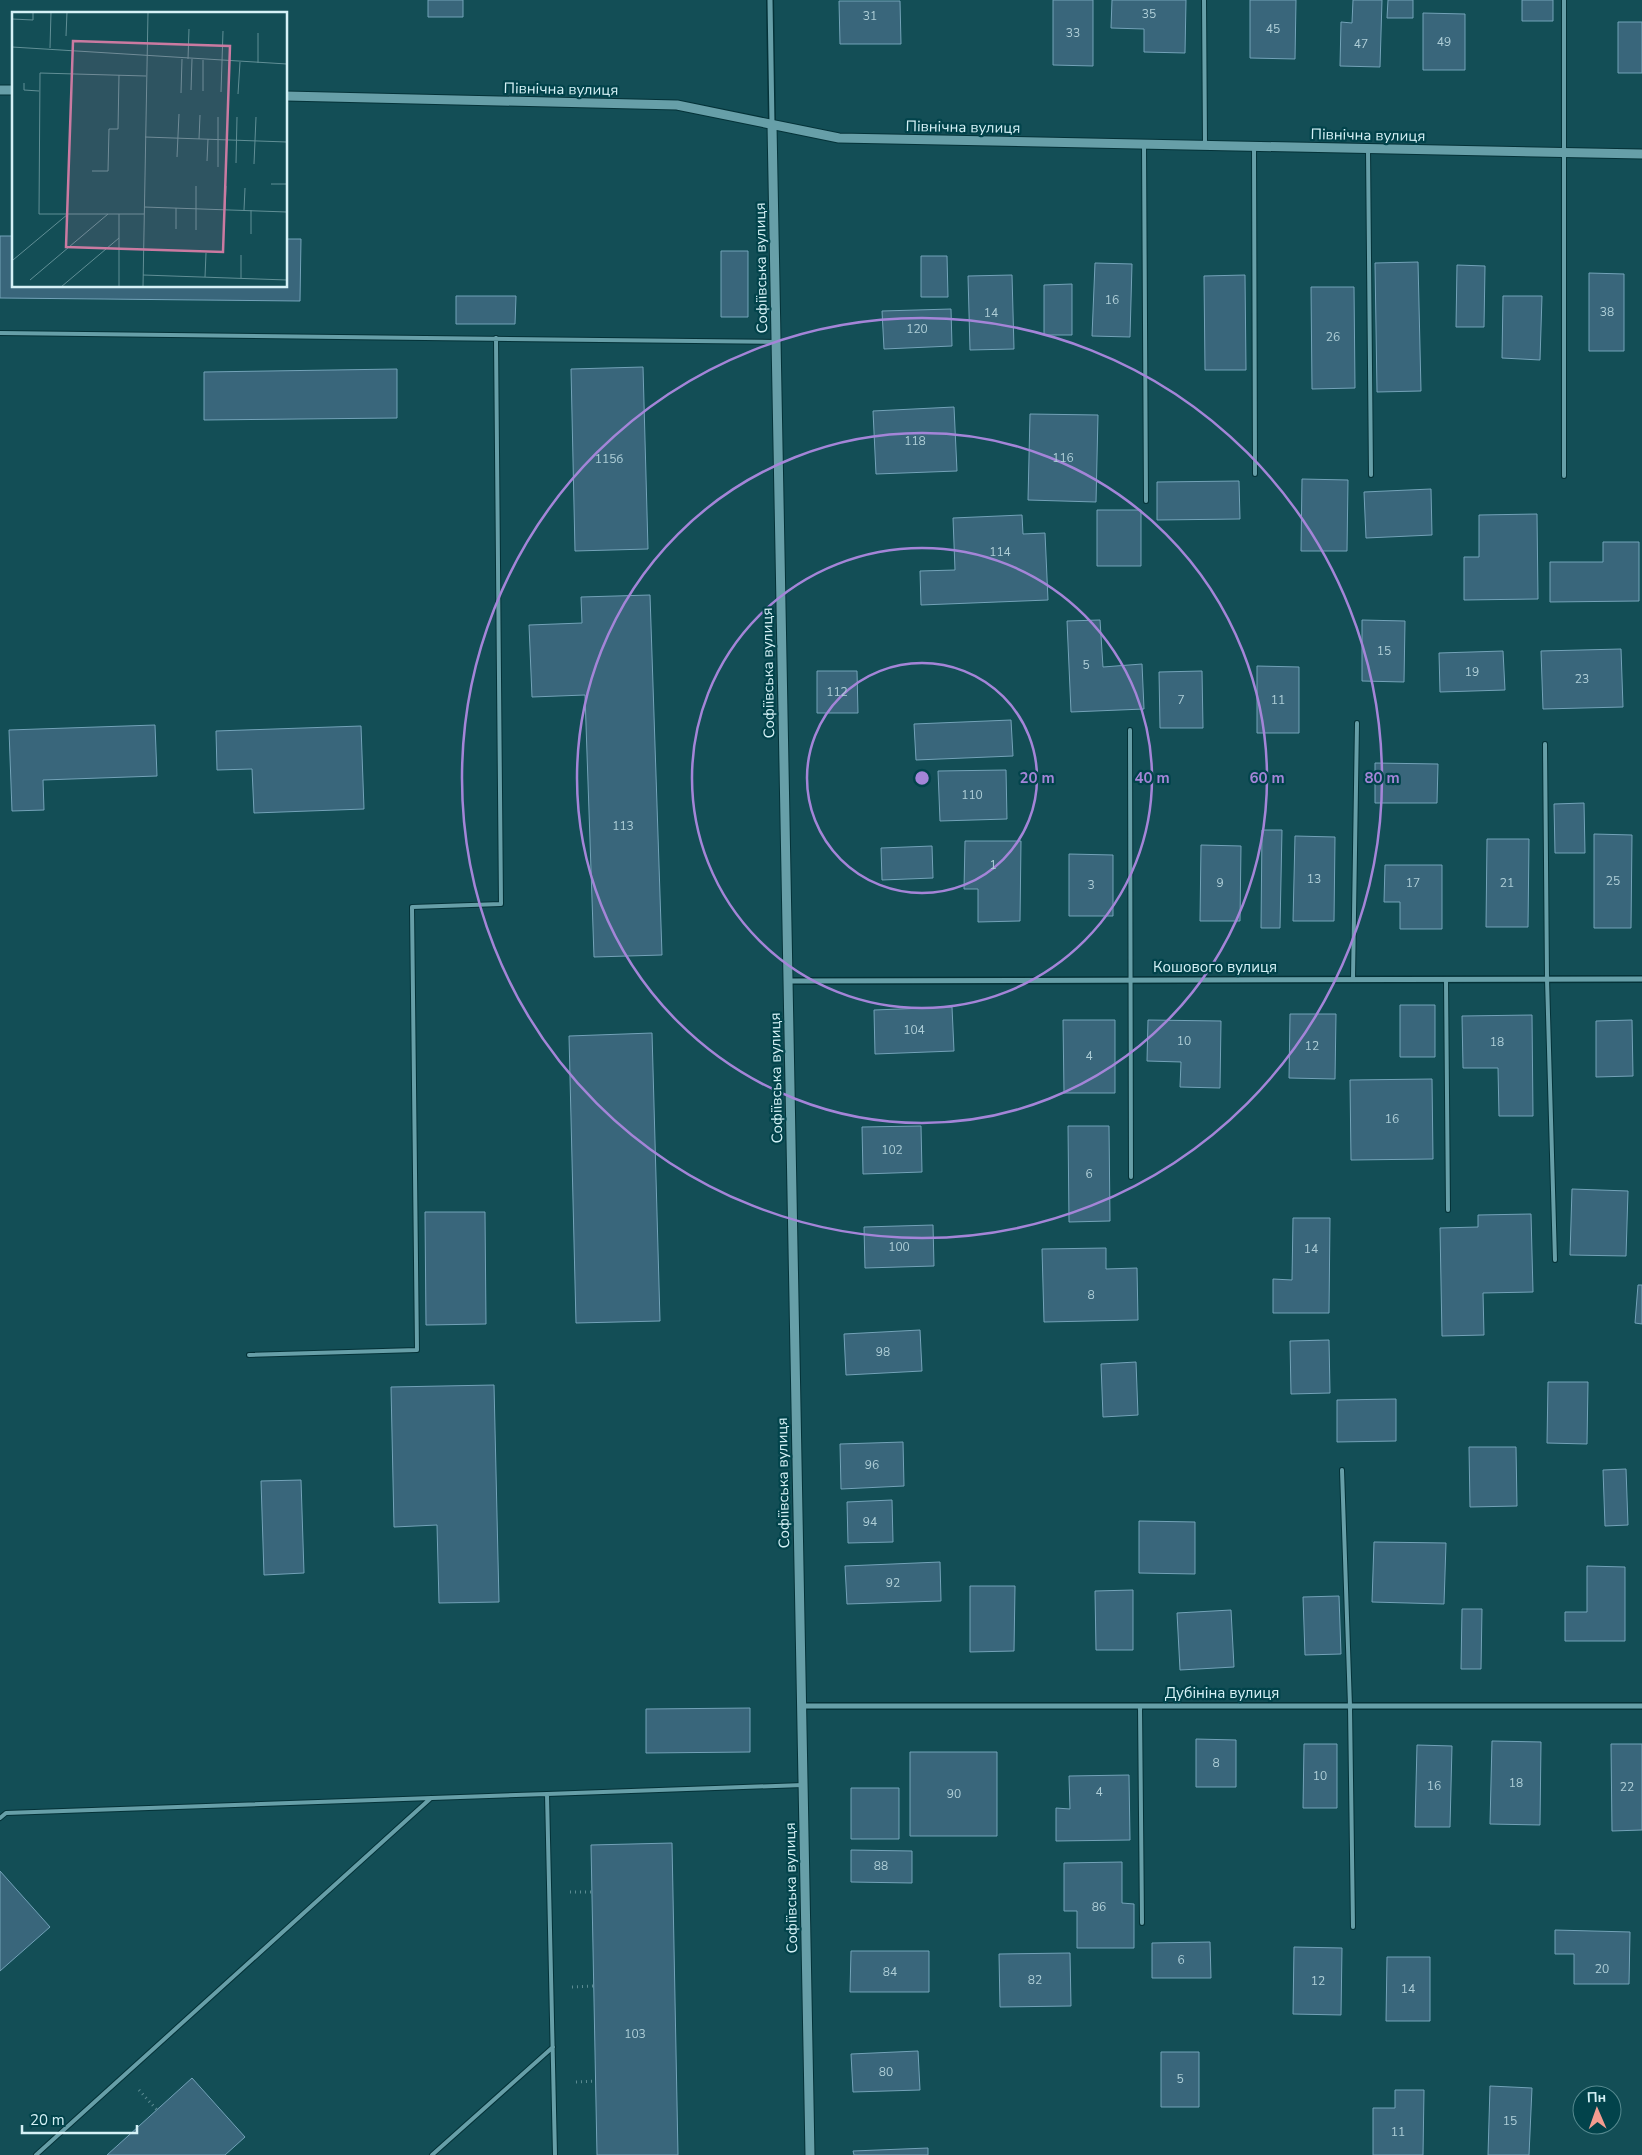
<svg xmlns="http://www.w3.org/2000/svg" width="1642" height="2155" font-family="'Nunito Sans',sans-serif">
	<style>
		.building { fill: #39667b; stroke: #73a2b8 }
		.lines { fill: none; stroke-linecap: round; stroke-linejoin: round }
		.service-casing { stroke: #043238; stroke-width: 6 }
		.minor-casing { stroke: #043238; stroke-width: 8 }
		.tertiary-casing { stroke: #043238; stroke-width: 11 }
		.path { stroke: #5c8b92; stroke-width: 3; stroke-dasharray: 1 4; stroke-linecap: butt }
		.service { stroke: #679fa8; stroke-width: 4 }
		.minor { stroke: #679fa8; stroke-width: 5 }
		.tertiary { stroke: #679fa8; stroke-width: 9 }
		.ring { fill: none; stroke: #a485d8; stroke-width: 2.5 }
		.labels { text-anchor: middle; stroke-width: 4.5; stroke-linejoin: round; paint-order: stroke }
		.number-label { font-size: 12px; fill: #aeced7 }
		.street-label { font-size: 15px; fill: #d5f1f6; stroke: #02434b }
		.inset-road { fill: none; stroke: #618f96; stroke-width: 1 }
		.view { fill: #cb7aa1; fill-opacity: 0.15; stroke: #cb7aa1; stroke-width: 2.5 }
		.inset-edge { fill: none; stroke: #d5f1f6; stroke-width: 2.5 }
		.centre { fill: #a485d8; stroke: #02434b; stroke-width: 2.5 }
		.ring-label { font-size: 15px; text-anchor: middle; font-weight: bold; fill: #a485d8; stroke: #02434b; stroke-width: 4.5; stroke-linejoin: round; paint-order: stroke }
	</style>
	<rect width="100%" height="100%" fill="#134e56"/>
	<path class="building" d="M428,0H463V17H428Z
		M1053,0H1093V66L1053,65Z
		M1112,0H1186L1185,53L1144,52V29L1111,28Z
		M1250,0H1296L1295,59L1250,58Z
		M1353,0H1382L1380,67L1340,66L1341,22L1352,23Z
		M1388,0H1413V18H1387Z
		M1522,0H1553V21H1522Z
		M839,1H900L901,44H840Z
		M1423,13L1465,14V70H1423Z
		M1618,22H1642V73H1618Z
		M0,236H14V286H286V239H301L300,301L0,298Z
		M721,251H748V317H721Z
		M921,256H947L948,297H921Z
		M1418,262L1421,391L1377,392L1375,263Z
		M1095,263L1132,264L1130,337L1092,336Z
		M1457,265L1485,266L1484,327H1456Z
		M1589,273L1624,274V351H1589Z
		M1012,275L1014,349L970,350L968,276Z
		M1245,275L1246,370H1205L1204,276Z
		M1072,284V335H1044V285Z
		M1311,287H1354L1355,388L1312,389Z
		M456,296H516L515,324H456Z
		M1503,296H1542L1540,360L1502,358Z
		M951,309L952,346L884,349L882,311Z
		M643,367L648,549L575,551L571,369Z
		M397,369V418L204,420V372Z
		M954,407L957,471L876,474L873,411Z
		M1030,414L1098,415L1096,502L1028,500Z
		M1302,479L1348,480L1347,551H1301Z
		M1239,481L1240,519L1157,520V482Z
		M1431,489L1432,535L1366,538L1364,492Z
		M1097,510H1141V566H1097Z
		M1537,514L1538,599L1464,600V557H1479V515Z
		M1022,515L1023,534L1045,533L1048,600L921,605L920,571L955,570L953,518Z
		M1603,542H1639V601L1550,602V562H1603Z
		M650,595L662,955L594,957L585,695L532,697L529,625L582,623L581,597Z
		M1100,620L1103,667L1142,664L1144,709L1071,712L1067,621Z
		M1362,620L1405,621L1404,682L1362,681Z
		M1621,649L1623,707L1543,709L1541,651Z
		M1503,651L1505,690L1440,692L1439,653Z
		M1257,666L1299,667V733H1257Z
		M817,671H857L858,713H817Z
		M1202,671L1203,728H1160L1159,672Z
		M1011,720L1013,756L916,760L914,724Z
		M155,725L157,776L43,780L44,810L12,811L9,730Z
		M361,726L364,809L254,813L252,769L217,770L216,731Z
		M1375,763L1438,764L1437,803H1375Z
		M1006,770L1007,819L940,821L938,771Z
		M1584,803L1585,853H1555L1554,804Z
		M1262,830H1282L1280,928H1261Z
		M1594,834L1632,835L1631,928H1594Z
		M1295,836L1335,837L1334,921H1293Z
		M1487,839H1529L1528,927H1486Z
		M965,841H1021L1020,921L978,922V889H964Z
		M1201,845L1241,846L1240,921H1200Z
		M932,846L933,878L882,880L881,848Z
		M1069,854L1113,855V916H1069Z
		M1385,865H1442V929H1400V902H1384Z
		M1400,1005H1435V1057H1400Z
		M952,1007L954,1051L875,1054L874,1010Z
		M1290,1014H1336L1335,1079L1289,1078Z
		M1532,1015L1533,1116H1499L1498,1068H1463L1462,1016Z
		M1063,1020H1115V1093H1064Z
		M1148,1020L1221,1021L1220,1088L1180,1087L1181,1062L1147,1061Z
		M1632,1020L1633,1076L1596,1077V1021Z
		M652,1033L660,1321L576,1323L569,1036Z
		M1432,1079L1433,1159L1351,1160L1350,1080Z
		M921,1126L922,1172L863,1174L862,1127Z
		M1068,1126H1109L1110,1221L1069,1222Z
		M1572,1189L1628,1191L1626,1256L1570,1255Z
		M425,1212H485L486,1324L426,1325Z
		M1531,1214L1533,1292L1483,1293L1484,1335L1442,1336L1440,1228L1478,1227V1215Z
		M1293,1218H1330L1329,1313H1273V1279L1292,1280Z
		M933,1225L934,1266L865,1268L864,1227Z
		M1106,1248V1269L1137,1268L1138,1320L1044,1322L1042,1249Z
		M1638,1285H1642V1324L1635,1323Z
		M920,1330L922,1371L846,1375L844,1334Z
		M1329,1340L1330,1393L1291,1394L1290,1341Z
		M1136,1362L1138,1415L1103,1417L1101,1364Z
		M1548,1382H1588L1587,1444L1547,1443Z
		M494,1385L499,1602L439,1603L437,1525L394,1527L391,1387Z
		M1396,1399V1441L1337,1442V1400Z
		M903,1442L904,1486L841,1489L840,1444Z
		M1469,1447H1516L1517,1506L1470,1507Z
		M1626,1469L1628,1525L1605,1526L1603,1470Z
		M301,1480L304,1573L264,1575L261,1481Z
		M892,1500L893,1542L848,1543L847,1502Z
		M1139,1521L1195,1522V1574L1139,1573Z
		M1374,1542L1446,1543L1444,1604L1372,1602Z
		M940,1562L941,1601L847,1604L845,1566Z
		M1587,1566L1625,1567V1641H1565V1612H1587Z
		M970,1586H1015L1014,1651L970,1652Z
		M1133,1590V1650H1096L1095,1591Z
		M1339,1596L1341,1654L1305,1655L1303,1597Z
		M1462,1609H1482L1481,1669H1461Z
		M1231,1610L1234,1667L1180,1670L1177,1613Z
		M750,1708V1752L646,1753V1709Z
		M1196,1739L1236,1740V1787H1196Z
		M1492,1741L1541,1742L1540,1825L1490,1824Z
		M1304,1744H1337V1808H1303Z
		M1611,1744H1642V1830L1612,1831Z
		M1417,1745L1452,1746L1450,1827H1415Z
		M910,1752H997V1836H910Z
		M1129,1775L1130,1840L1056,1841V1808L1070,1809L1069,1776Z
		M851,1788H899V1839H851Z
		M672,1843L678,2155H597L591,1845Z
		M851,1850L912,1851V1883L851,1882Z
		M1122,1862V1903L1134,1904V1948H1077V1911H1064V1863Z
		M0,1871L50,1927L0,1971Z
		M1555,1930L1630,1932L1629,1984H1574V1954H1555Z
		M1210,1942L1211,1978H1152V1943Z
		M1294,1947L1342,1948L1341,2015L1293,2014Z
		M851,1951H929V1992H850Z
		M1070,1953L1071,2006L1000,2007L999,1954Z
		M1387,1957H1430V2021H1386Z
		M918,2051L920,2090L853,2092L851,2054Z
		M1161,2052H1199V2107H1161Z
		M192,2078L245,2137L225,2155H107Z
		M1490,2086L1532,2088L1529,2155H1488Z
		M1395,2090H1424L1423,2155H1373V2108H1395Z
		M928,2148V2155H854L853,2151Z"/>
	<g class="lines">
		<defs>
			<path id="service" d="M1204,0L1205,145
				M1564,0V476
				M1144,145L1146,501
				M1254,147L1255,474
				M1368,149L1371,475
				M0,333L775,342
				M1130,730L1131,1177
				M1545,744L1547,979L1555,1260
				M1353,979L1357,723
				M1446,979L1448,1210
				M249,1355L417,1350L412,907L501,904L496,338
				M1342,1470L1350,1706L1353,1927
				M1140,1706L1142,1923
				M0,1818L6,1813L547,1794
				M36,2155L431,1798
				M432,2155L553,2047
				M555,2155L547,1794L803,1785"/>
			<path id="minor" d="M770,0L772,124
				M788,981L1642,979
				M801,1706H1642"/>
			<path id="tertiary" d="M0,90H14
				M286,96L677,105L839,138L1642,154
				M772,125L810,2155"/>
		</defs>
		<use href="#service" class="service-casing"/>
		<use href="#minor" class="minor-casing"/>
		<use href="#tertiary" class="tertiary-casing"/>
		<path class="path" d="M570,1892H592
			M572,1987L594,1986
			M576,2082L596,2081
			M139,2090L157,2110"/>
		<use href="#service" class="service"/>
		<use href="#minor" class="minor"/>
		<use href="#tertiary" class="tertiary"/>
	</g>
	<g class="ring">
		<circle cx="922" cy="778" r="115"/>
		<circle cx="922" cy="778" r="230"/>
		<circle cx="922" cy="778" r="345"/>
		<circle cx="922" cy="778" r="460"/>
	</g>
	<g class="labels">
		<g class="number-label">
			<text x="1149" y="18">35</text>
			<text x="870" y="20">31</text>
			<text x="1273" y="33">45</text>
			<text x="1073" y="37">33</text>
			<text x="1444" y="46">49</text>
			<text x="1361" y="48">47</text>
			<text x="1112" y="304">16</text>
			<text x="1607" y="316">38</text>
			<text x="991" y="317">14</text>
			<text x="917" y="333">120</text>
			<text x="1333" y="341">26</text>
			<text x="915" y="445">118</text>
			<text x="1063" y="462">116</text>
			<text x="609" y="463">115б</text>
			<text x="1000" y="556">114</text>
			<text x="1384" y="655">15</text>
			<text x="1086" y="669">5</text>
			<text x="1472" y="676">19</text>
			<text x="1582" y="683">23</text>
			<text x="837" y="696">112</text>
			<text x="1181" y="704">7</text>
			<text x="1278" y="704">11</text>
			<text x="972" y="799">110</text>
			<text x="623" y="830">113</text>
			<text x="993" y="869">1</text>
			<text x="1314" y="883">13</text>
			<text x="1613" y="885">25</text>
			<text x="1220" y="887">9</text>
			<text x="1413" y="887">17</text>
			<text x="1507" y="887">21</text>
			<text x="1091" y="889">3</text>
			<text x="914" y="1034">104</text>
			<text x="1184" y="1045">10</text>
			<text x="1497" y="1046">18</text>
			<text x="1312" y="1050">12</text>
			<text x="1089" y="1060">4</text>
			<text x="1392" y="1123">16</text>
			<text x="892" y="1154">102</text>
			<text x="1089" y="1178">6</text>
			<text x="899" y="1251">100</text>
			<text x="1311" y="1253">14</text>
			<text x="1091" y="1299">8</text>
			<text x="883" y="1356">98</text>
			<text x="872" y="1469">96</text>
			<text x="870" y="1526">94</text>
			<text x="893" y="1587">92</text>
			<text x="1216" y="1767">8</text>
			<text x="1320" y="1780">10</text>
			<text x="1516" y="1787">18</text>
			<text x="1434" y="1790">16</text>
			<text x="1627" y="1791">22</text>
			<text x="1099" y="1796">4</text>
			<text x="954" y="1798">90</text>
			<text x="881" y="1870">88</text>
			<text x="1099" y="1911">86</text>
			<text x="1181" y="1964">6</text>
			<text x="1602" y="1973">20</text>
			<text x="890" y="1976">84</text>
			<text x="1035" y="1984">82</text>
			<text x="1318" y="1985">12</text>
			<text x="1408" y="1993">14</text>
			<text x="635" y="2038">103</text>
			<text x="886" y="2076">80</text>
			<text x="1180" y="2083">5</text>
			<text x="1510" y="2125">15</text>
			<text x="1398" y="2136">11</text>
		</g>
		<g class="street-label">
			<text transform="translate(561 89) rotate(1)" y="5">Північна вулиця</text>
			<text transform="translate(963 127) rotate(1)" y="5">Північна вулиця</text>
			<text transform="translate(1368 135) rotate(1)" y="5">Північна вулиця</text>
			<text transform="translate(761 268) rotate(-91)" y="5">Софіївська вулиця</text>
			<text transform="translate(768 673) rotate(-91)" y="5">Софіївська вулиця</text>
			<text x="1215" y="972">Кошового вулиця</text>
			<text transform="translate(776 1078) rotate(-91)" y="5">Софіївська вулиця</text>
			<text transform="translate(783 1483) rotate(-91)" y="5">Софіївська вулиця</text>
			<text x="1222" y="1698">Дубініна вулиця</text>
			<text transform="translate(791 1888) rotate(-91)" y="5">Софіївська вулиця</text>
		</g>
	</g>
	<g transform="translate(12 12)">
		<rect width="275" height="275" fill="#134e56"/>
		<path class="inset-road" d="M0,7L21,8V0M54,24L55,0M0,35L275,52M38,36L39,0M176,47L177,17M246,51V21M12,71V78L27,79M179,78L180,47M191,79V48M209,80L211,19M169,81L170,47M226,82L228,50M133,125L275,130M187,127L188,103M165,145L167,102M195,149L196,127M224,151L225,105M242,152L244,105M206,155V105M80,159H96L97,117H106L107,63M259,172H275M132,195L275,200M213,198L214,174M232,198L233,176M56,202H27L28,61L134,64M164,217V196M184,218V174M239,222V198M1,248L56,202H107M131,263L275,268M193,265L194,241M229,266V243M18,268L96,202M49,275L107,226M107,275V202H132M131,275L136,0"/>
		<path class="view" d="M61,29L218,34L211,240L54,235Z"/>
		<rect width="275" height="275" class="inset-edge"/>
	</g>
	<circle cx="922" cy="778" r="8" class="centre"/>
	<g class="ring-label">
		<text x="1037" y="783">20 m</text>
		<text x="1152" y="783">40 m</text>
		<text x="1267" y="783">60 m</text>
		<text x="1382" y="783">80 m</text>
	</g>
	<g transform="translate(1597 2110) rotate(358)"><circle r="24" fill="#02434b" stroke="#56898f"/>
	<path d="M0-4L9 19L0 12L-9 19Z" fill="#f59c90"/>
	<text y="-8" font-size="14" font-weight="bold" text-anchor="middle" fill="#d5f1f6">Пн</text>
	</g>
	<path d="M22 2125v8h115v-8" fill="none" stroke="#d5f1f6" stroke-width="2.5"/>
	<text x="30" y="2125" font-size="15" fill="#d5f1f6" stroke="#02434b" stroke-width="4" paint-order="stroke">20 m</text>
</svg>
